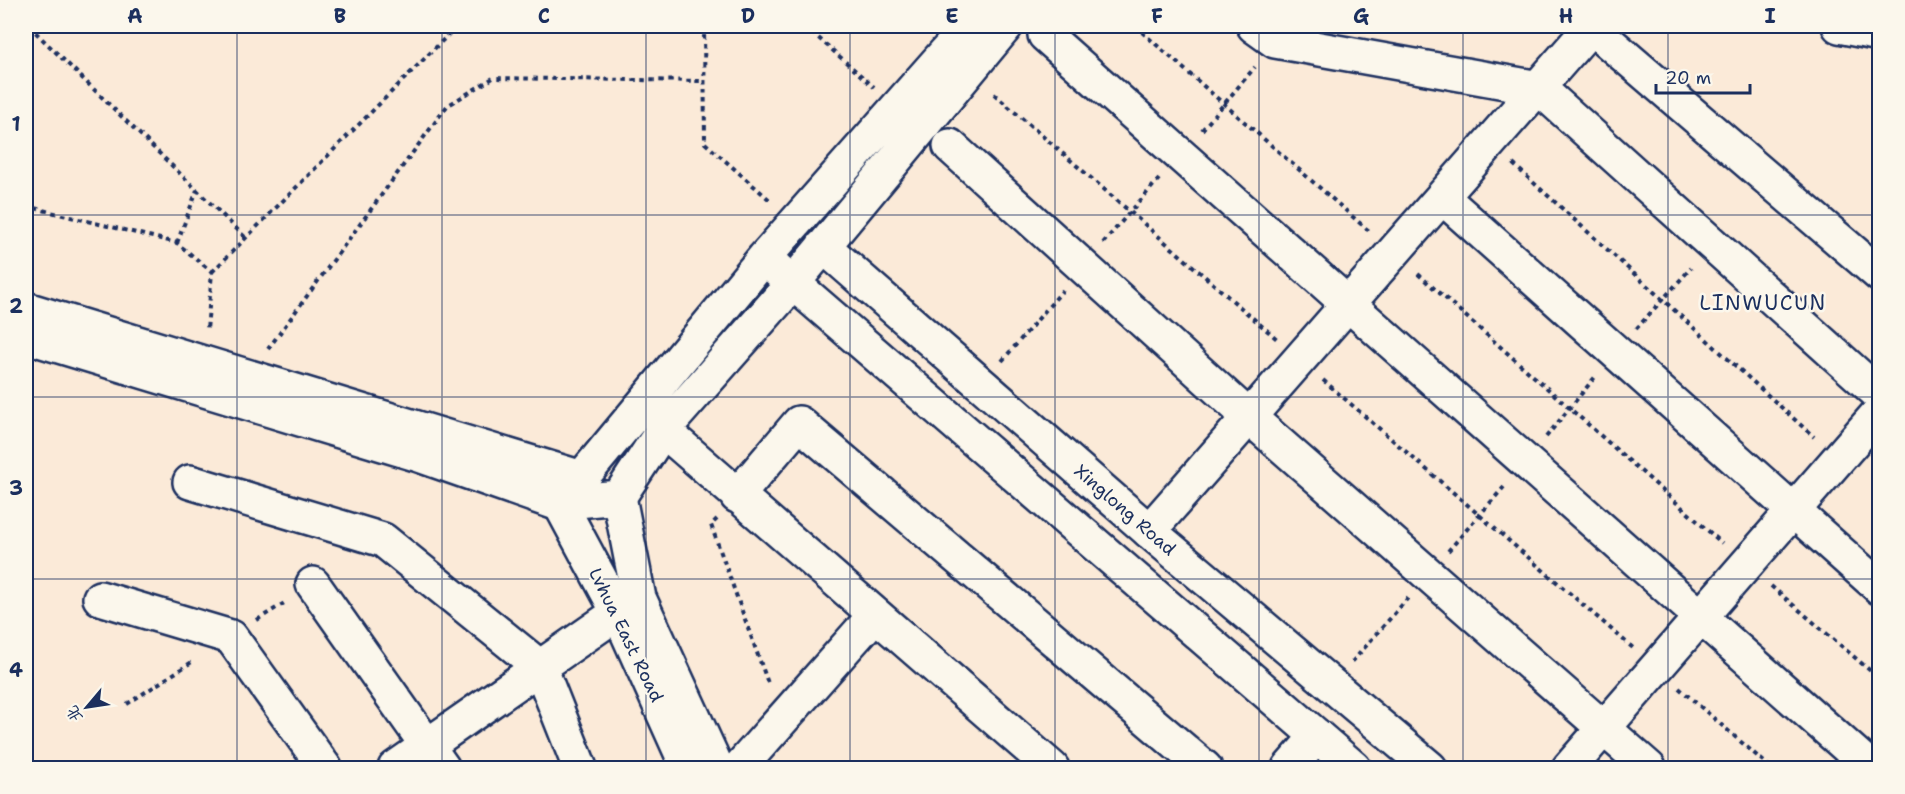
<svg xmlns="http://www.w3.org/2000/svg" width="1905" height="794" font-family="'Shantell Sans','LXGW WenKai TC',sans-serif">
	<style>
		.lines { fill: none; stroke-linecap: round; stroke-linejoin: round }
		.minor-casing { stroke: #1b2f5e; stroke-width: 38 }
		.major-casing { stroke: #1b2f5e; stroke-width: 38 }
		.path { stroke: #1b2f5e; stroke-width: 4; stroke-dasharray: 4.5 4.5; stroke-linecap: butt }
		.minor { stroke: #fbf7ec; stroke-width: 33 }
		.major { stroke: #fbf7ec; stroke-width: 33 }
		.grid { fill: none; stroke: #1b2f5e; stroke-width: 1.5; stroke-opacity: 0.55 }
		.labels { text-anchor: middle; stroke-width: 5; stroke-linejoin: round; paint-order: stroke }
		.street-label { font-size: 18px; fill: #1b2f5e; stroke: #fbf7ec }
		.quarter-label { font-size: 21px; letter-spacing: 1.5px; fill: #1b2f5e; stroke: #fbf7ec }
		.neatline { fill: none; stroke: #1b2f5e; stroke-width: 2 }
		.grid-label { font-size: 20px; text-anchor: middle; font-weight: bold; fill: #1b2f5e }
	</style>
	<rect width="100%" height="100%" fill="#fbead8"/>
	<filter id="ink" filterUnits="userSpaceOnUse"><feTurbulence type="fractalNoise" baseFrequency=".0167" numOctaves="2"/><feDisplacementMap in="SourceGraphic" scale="12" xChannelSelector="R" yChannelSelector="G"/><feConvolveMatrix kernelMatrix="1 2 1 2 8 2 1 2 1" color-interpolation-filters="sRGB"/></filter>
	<g filter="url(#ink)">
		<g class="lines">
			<defs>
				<path id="minor" d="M1254,26L1275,41L1539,88L1880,395
					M1045,35L1871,768
					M950,146L1249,417L1649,768
					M1442,197L1880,588
					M663,430L1052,768
					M190,482L383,540L540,667L580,768
					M737,496L799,423L1205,768
					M619,497L639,598L717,768
					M560,504L618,612L688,768
					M1149,531L1591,27L1880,275
					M313,584L443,768
					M100,598L231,637L325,768
					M395,768L639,598
					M739,768L874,616
					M1289,768L1317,736
					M1569,768L1880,411"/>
				<path id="major" d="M1839,26L1880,34
					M823,246L1149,531L1430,768
					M764,258L1354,768
					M26,309L582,478
					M26,336L419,455L556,503L619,497L663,430L793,283L1006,26
					M560,504L764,258L969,26"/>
			</defs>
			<use href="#minor" class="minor-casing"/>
			<use href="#major" class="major-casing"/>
			<path class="path" d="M29,26L247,239
				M438,26L448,35
				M704,26L705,143L772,202
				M805,26L874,87
				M1135,26L1369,231
				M994,94L1277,339
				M1202,130L1255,67
				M1513,164L1814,437
				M26,206L177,243L212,272L207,330
				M177,243L197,190
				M1103,243L1159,179
				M212,272L457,26
				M1418,274L1722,543
				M1636,329L1691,268
				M268,349L447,106L493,78L704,81
				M1002,361L1063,290
				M1323,380L1633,648
				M1546,437L1596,376
				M717,519L711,525L769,686
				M1448,551L1504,487
				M1771,586L1880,679
				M257,620L286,602
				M1352,662L1408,598
				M1679,688L1771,768
				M127,704L195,660"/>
			<use href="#minor" class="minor"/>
			<use href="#major" class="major"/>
		</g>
	</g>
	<path class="grid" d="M237,26V768M442,26V768M646,26V768M850,26V768M1055,26V768M1259,26V768M1463,26V768M1668,26V768M26,215H1880M26,397H1880M26,579H1880"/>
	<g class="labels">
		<g class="street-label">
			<text transform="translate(1125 510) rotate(41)" y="6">Xinglong Road</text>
			<text transform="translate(626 635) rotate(64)" y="6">Lvhua East Road</text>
		</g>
		<g class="quarter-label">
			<text x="1763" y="310">LINWUCUN</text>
		</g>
	</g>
	<rect width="1905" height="794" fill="none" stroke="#fbf7ec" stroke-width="66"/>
	<g transform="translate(87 707) rotate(241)" stroke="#fbf7ec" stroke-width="4.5" paint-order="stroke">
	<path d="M0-4.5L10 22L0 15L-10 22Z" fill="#1b2f5e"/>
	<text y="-9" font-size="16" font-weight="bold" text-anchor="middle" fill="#1b2f5e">北</text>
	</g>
	<path d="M1656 84v9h94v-9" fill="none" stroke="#1b2f5e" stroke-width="3"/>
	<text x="1665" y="84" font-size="18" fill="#1b2f5e" stroke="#fbf7ec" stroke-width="4.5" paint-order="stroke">20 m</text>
	<rect x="33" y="33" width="1839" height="728" class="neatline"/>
	<g class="grid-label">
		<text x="135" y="23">A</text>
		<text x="340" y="23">B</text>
		<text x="544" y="23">C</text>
		<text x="748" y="23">D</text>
		<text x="952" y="23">E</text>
		<text x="1157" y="23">F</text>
		<text x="1361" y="23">G</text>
		<text x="1566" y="23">H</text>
		<text x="1770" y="23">I</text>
		<text x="16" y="131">1</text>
		<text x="16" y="313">2</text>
		<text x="16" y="495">3</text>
		<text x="16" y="677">4</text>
	</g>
</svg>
